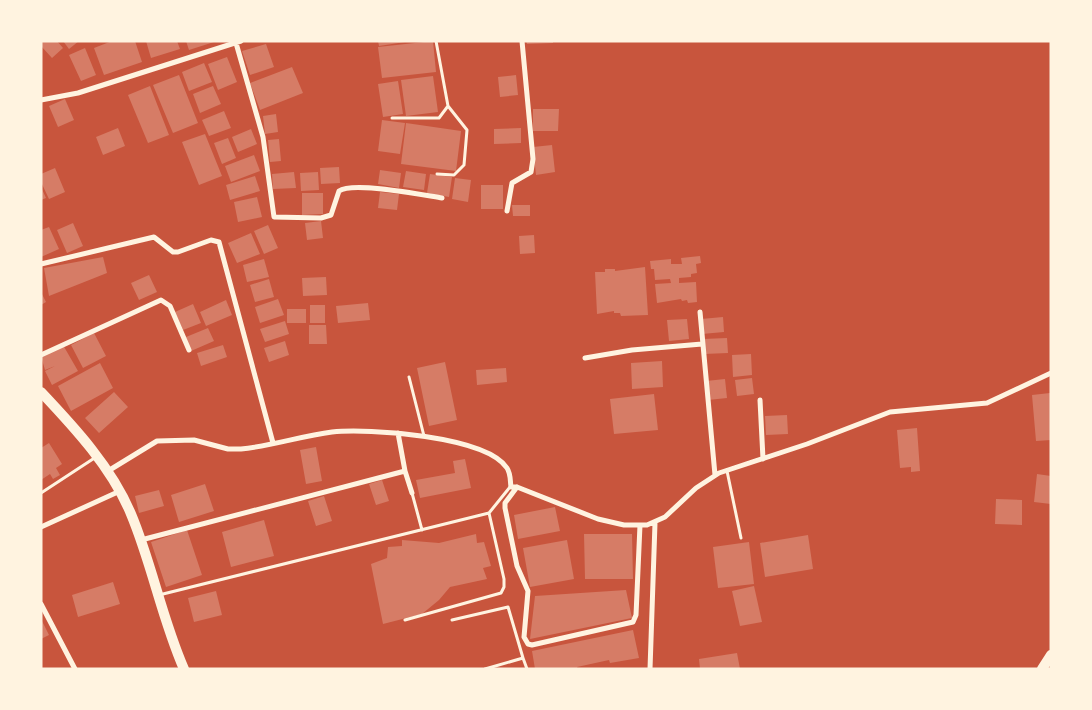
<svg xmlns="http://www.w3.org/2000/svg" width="1092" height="710" font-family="'Playfair Display',serif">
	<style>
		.building { fill: #d67c66 }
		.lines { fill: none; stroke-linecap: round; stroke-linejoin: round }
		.service { stroke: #fff3e0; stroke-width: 3 }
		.minor { stroke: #fff3e0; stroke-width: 5 }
		.primary { stroke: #fff3e0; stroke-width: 10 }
	</style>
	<rect width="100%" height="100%" fill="#c8553d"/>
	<path class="building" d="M41,41H57L63,48L52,58L41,46Z
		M63,41H79L69,49Z
		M112,41H135L142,62L104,75L94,48Z
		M146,41H177L180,49L151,58Z
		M186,41H214V42L189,50Z
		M378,41H405V42L379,46Z
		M433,41L436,72L382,78L378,47Z
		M526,41H553V43L527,44Z
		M266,44L274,67L250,75L242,51Z
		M85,48L96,75L81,81L69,55Z
		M227,57L237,82L218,90L208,64Z
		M204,63L212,82L189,91L182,72Z
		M292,67L303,93L260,110L250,83Z
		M179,75L198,123L173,133L153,85Z
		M516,75L518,95L500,97L498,77Z
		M433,76L438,112L406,116L401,80Z
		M398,81L403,114L383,117L378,84Z
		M150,86L169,135L148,143L128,95Z
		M213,86L221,104L200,113L193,94Z
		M65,99L74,120L58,127L49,106Z
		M533,109H559L558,131H533Z
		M224,111L231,128L209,136L202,120Z
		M276,114L278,132L265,134L263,116Z
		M382,120L405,123L400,154L378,151Z
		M406,123L461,131L456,171L401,164Z
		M118,128L125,146L103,155L96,137Z
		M521,128V143L494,144V129Z
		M251,129L257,144L238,152L232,137Z
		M205,134L222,176L199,185L182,142Z
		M228,138L236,158L222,164L214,143Z
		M279,139L281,161L270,162L268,140Z
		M552,145L555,172L536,175L533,147Z
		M254,155L260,171L231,182L225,166Z
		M339,167L340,183L321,184L320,168Z
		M55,168L65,192L49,199L41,182V174Z
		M380,170L401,173L399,188L378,184Z
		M406,171L426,174L424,190L403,187Z
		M294,172L296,188L273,189L272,174Z
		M318,172L319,190L301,191L300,173Z
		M430,174L452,177L449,197L427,193Z
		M255,176L260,191L230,200L226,185Z
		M455,178L471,180L468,202L452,199Z
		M481,185H503V209H481Z
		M41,187L46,198L41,200Z
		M380,192L399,194L397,210L378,208Z
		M302,193H323V214L302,215Z
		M257,197L262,217L238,222L234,202Z
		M512,205H530V216H513Z
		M321,221L323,238L307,240L305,223Z
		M73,223L83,246L67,253L57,230Z
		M268,225L278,248L264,254L254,231Z
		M49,227L59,249L41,257V230Z
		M251,233L260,254L237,263L228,243Z
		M534,235L535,253L520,254L519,236Z
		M700,256L701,263L696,264L697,273L691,274V277L679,278V283L696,282L697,302L688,303L687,300L682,301L681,299L657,303L655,284L671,283L670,279L655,280L654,269H651L650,261L671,259V264H682L681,258Z
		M103,257L107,273L49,296L44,268Z
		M264,259L269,277L247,282L243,265Z
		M645,267L648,315L621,316L620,313H614V311L597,314L595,272H605V269H615V271Z
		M149,275L157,292L139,300L131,283Z
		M326,277L327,295L303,296L302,278Z
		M269,279L274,297L255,302L250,285Z
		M41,292L46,302L41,305Z
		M278,299L284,315L260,323L255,307Z
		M226,300L232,315L206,326L200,312Z
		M368,303L370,320L338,323L336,306Z
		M193,304L201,323L183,330L175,312Z
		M310,305H325V323H310Z
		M287,309H306V323H287Z
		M723,317L724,332L702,334L701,319Z
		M687,319L689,339L669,341L667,320Z
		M285,321L289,334L265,342L260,329Z
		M309,325H326L327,344H309Z
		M208,328L214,341L191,351L186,337Z
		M94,333L106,356L83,368L71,345Z
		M727,338L728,353L704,354L703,339Z
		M285,341L289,355L269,362L264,348Z
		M63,345L78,371L52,385L45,371L55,366L45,370L41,356Z
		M223,345L227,357L201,366L197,353Z
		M751,354L752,375L733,377L732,355Z
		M662,361L663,387L632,389L631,363Z
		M445,362L457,420L429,426L417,368Z
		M100,363L113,388L71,411L58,386Z
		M506,368L507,382L477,385L476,370Z
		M752,378L754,394L737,396L735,380Z
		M725,379L727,398L708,400L706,381Z
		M114,392L128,407L99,433L85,418Z
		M1050,393L1051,440L1036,441L1032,395Z
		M654,394L658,430L614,434L610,399Z
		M787,415L788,434L766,435L765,416Z
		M917,428L920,471L911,472V467L900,468L897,430Z
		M49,443L62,464L56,468L60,475L53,479L50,474L41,480V448Z
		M316,447L322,481L306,484L300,450Z
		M465,459L471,488L420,498L416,480L455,473L453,461Z
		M1037,474L1051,476V504L1034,502Z
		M382,480L389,501L376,505L369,484Z
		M205,484L214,511L179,522L171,495Z
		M159,490L164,506L139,513L135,496Z
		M324,496L332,521L316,526L308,501Z
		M996,499L1022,500V525L995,524Z
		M555,507L560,531L518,539L514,515Z
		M264,520L274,556L231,567L222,532Z
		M187,530L202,575L166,587L151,542Z
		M476,534L477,543L484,542L491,566L483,568L487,579L450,587L439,600L422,614L383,624L371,564L387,558L388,547L402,546V540L439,543Z
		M584,534H632L633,579H585Z
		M808,535L813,569L765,577L760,543Z
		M567,540L574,579L530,587L523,548Z
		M749,542L754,584L718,588L713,547Z
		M113,582L120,604L78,617L72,595Z
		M754,586L762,622L740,626L732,591Z
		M626,590L632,618L530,639L535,596Z
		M216,591L222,615L194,622L188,598Z
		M41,619L49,635L41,639Z
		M633,630L639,658L610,663L609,660L577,667L578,669H535L532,651Z
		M737,653L740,669H700L699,659Z"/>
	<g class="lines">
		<path class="service" d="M392,118H439L448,106L436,41
			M437,174L454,175L464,165L467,130L448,106
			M409,377L424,436
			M727,471L741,538
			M41,493L96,457
			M412,493L422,530
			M159,595L489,513L510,487
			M405,620L501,593L504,587V579L489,513
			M452,620L508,607L523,658
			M485,669L523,658L527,669"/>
		<path class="minor" d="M236,43L263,137L274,217L321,218L331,215L339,191C353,181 423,195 442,198
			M41,100L78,93L241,41
			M507,211L512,183L531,172L533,159L522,41
			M41,264L154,237L173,252H178L211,240L219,242L273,443
			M700,312L715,475
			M41,355L161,300L170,306L189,350
			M585,358L632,350L702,344
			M760,400L763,459
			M108,471L157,441L194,440L228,449H241C272,446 301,436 332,432C368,428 486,436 507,468C511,474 510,481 511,487H517L598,519L624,525H647L665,517L696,488L719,473L807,444L890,412L987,403L1051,373
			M405,471L412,493
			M517,487L505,503V508L517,566L528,591L524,637L528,644L532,645L633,622L636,615L640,525
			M41,527L120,491
			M141,540L405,471L398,433
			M41,604L75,669
			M650,669L655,523"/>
		<path class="primary" d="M41,392C75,428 112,468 131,514C152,564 162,619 184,669
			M1042,669L1051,655"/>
	</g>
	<rect width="1092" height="710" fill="none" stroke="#fff3e0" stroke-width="85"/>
</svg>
